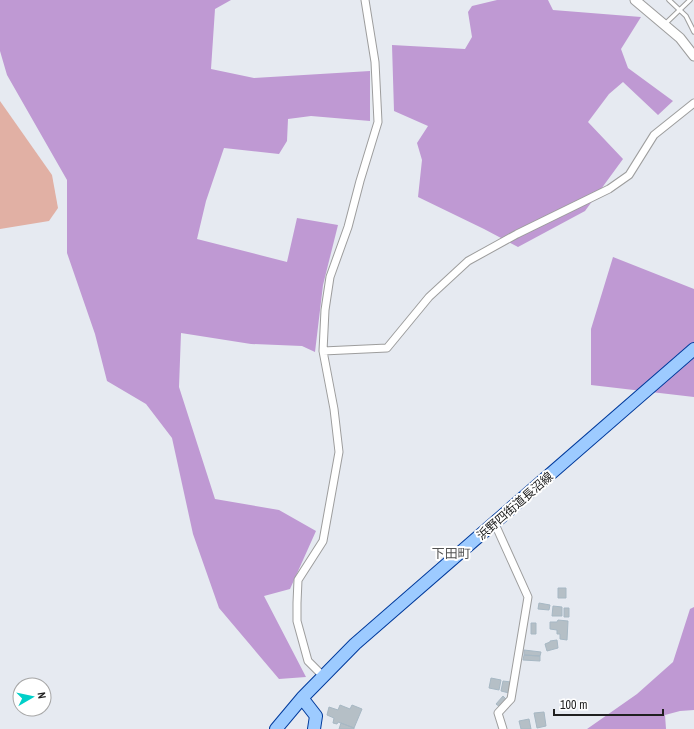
<svg xmlns="http://www.w3.org/2000/svg" width="694" height="729" font-family="'Archivo Narrow','Noto Sans JP',sans-serif">
	<style>
		.forest { fill: #bf99d3 }
		.water { fill: #e1b0a4 }
		.building { fill: #b5bfc6; stroke: #a7b8c4 }
		.lines { fill: none; stroke-linecap: round; stroke-linejoin: round }
		.service-casing { stroke: #9d9d9d; stroke-width: 5.5 }
		.minor-casing { stroke: #9d9d9d; stroke-width: 9 }
		.tertiary-casing { stroke: #9d9d9d; stroke-width: 11 }
		.primary-casing { stroke: #003a9c; stroke-width: 14 }
		.service { stroke: #fff; stroke-width: 3.5 }
		.minor { stroke: #fff; stroke-width: 7 }
		.tertiary { stroke: #fff; stroke-width: 9 }
		.primary { stroke: #9dcbff; stroke-width: 12 }
		.labels { text-anchor: middle; stroke-width: 4; stroke-linejoin: round; paint-order: stroke }
		.street-label { font-size: 12px; fill: #202020; stroke: #fff }
		.neighbourhood-label { font-size: 13px; fill: #535353; stroke: #fff }
	</style>
	<rect width="100%" height="100%" fill="#e6eaf1"/>
	<path class="forest" d="M0,0H231L215,9L211,69L254,78L370,71V121L311,116L288,119L287,141L279,154L224,148L206,201L197,239L287,262L297,218L338,225L323,285L315,352L302,346L251,344L181,333L179,387L215,499L279,510L316,531L290,589L264,596L306,677L279,679L219,608L193,534L172,438L146,404L107,381L95,334L67,253V180L7,75L0,51Z
		M497,0H548L553,10L641,17L621,49L628,68L673,101L658,115L623,82L609,94L588,122L623,159L585,211L518,247L484,229L418,197L422,160L417,143L428,126L394,111L392,45L465,49L472,37L468,12L472,6Z
		M613,257L694,289V397L591,385V329Z
		M694,607V710L680,711L665,715L666,729H587L637,694L673,662L690,609Z"/>
	<path class="water" d="M0,101L52,175L58,208L49,221L0,229Z"/>
	<path class="building" d="M558,588H566V598H558Z
		M539,603L550,605L549,610L538,609Z
		M553,606L562,607V616H552Z
		M564,608H569V617H564Z
		M558,620L568,621L567,640L560,639V634H557V630L550,629V622H557Z
		M531,623H536V634H531Z
		M557,640L558,648L547,651L545,644L550,642V641Z
		M524,650L541,652L540,656L524,655Z
		M524,655L540,656V661L523,660Z
		M491,678L501,680L499,690L489,688Z
		M503,681L511,682L509,693L501,691Z
		M503,696L507,700L500,707L496,704Z
		M340,705L350,709L352,705L362,709L354,728L338,722L337,724L333,723L334,718L327,715L329,707L338,710Z
		M544,712L546,726L537,728L534,713Z
		M529,719L531,729H521L519,721Z
		M341,723L354,728V729H339Z"/>
	<g class="lines">
		<defs>
			<path id="service" d="M669,0L686,16L694,32
				M665,24L690,0"/>
			<path id="minor" d="M323,351L387,348L429,297L468,261L517,234L609,189L629,175L654,135L694,103
				M495,524L528,597L511,699L498,713L503,729
				M323,676L308,661L297,621V603L298,580L323,541L339,452L334,409L323,351L325,310L330,277L348,227L360,181L378,122L375,62L365,0"/>
			<path id="tertiary" d="M635,0L680,38L694,56"/>
			<path id="primary" d="M302,698L316,716L314,729
				M276,729L302,698L355,644L694,349"/>
		</defs>
		<use href="#service" class="service-casing"/>
		<use href="#minor" class="minor-casing"/>
		<use href="#tertiary" class="tertiary-casing"/>
		<use href="#primary" class="primary-casing"/>
		<use href="#service" class="service"/>
		<use href="#minor" class="minor"/>
		<use href="#tertiary" class="tertiary"/>
		<use href="#primary" class="primary"/>
	</g>
	<g class="labels">
		<g class="street-label">
			<text transform="translate(515 506) rotate(-41)" y="4">浜野四街道長沼線</text>
		</g>
		<g class="neighbourhood-label">
			<text x="451" y="558">下田町</text>
		</g>
	</g>
	<g transform="translate(32 697) rotate(81)"><circle r="19" fill="#ffffff" stroke="#a6a6a6"/>
	<path d="M0-3L7 15L0 10L-7 15Z" fill="#00d0c9"/>
	<text y="-6" font-size="11" font-weight="bold" text-anchor="middle" fill="#202020">N</text>
	</g>
	<path d="M554 709v6h109v-6" fill="none" stroke="#202020" stroke-width="2"/>
	<text x="560" y="709" font-size="12" fill="#202020" stroke="#ffffff" stroke-width="3" paint-order="stroke">100 m</text>
</svg>
